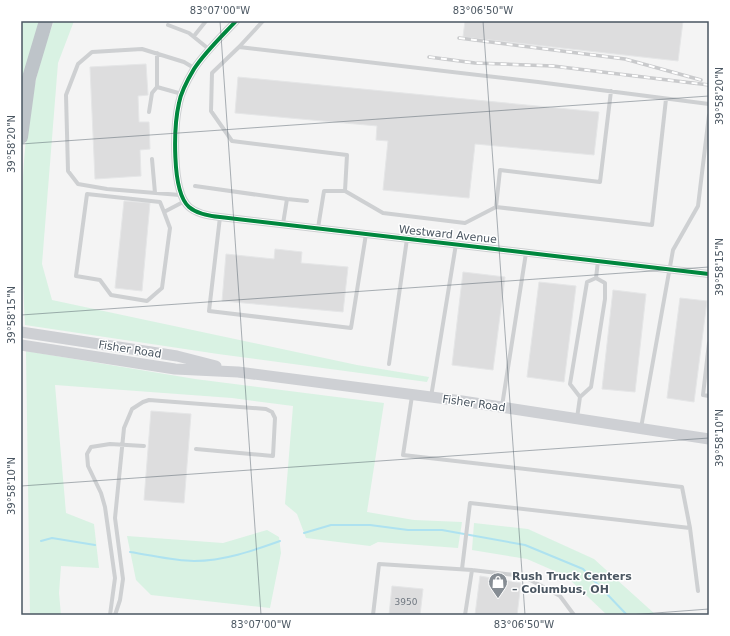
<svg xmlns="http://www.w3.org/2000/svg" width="730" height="636" font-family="'DejaVu Sans',sans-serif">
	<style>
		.green { fill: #d9f2e3 }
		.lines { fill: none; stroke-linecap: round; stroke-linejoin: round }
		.stream { stroke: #aee2f0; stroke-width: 2 }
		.building { fill: #ddddde; stroke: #e5e6e7 }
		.lane { stroke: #ced0d2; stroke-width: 4 }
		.street { stroke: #ced0d2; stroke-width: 8 }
		.secondary { stroke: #ced0d4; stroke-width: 11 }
		.highway { stroke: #bec4c9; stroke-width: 14 }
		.rail-casing { stroke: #c9cacc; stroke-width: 3.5 }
		.rail { stroke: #fff; stroke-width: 2; stroke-dasharray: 6; stroke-linecap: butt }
		.cycleway-casing { stroke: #fff; stroke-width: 6 }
		.cycleway { stroke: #00873e; stroke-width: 4 }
		.ticks { fill: none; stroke: #4a5661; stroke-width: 1; stroke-opacity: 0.45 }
		.labels { text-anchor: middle; stroke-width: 3; stroke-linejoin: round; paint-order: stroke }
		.number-label { font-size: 9px; fill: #707881 }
		.street-label { font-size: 11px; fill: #4a5661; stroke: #fff }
		.poi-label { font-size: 11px; font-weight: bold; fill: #4a5661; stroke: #fff; text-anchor: start }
		.neatline { fill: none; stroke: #4a5661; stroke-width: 1.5 }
		.ticks-label { font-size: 10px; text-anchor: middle; fill: #4a5661 }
	</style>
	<rect width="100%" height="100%" fill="#f4f4f4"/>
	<path class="green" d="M21,21H43L21,108Z
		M54,21H74L58,63L42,264L52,300L357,365L429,377L427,382L218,354L25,325C20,223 16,118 54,21Z
		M26,351L195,379L384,403L367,512L414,520L462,522L458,548L378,542L370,546L306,538L297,514L285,504L293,406L232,398L55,385L66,513L94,524L99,568L61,566L59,593L61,615H30Z
		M474,523L528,529L594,559L656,615H607L566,576L527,559L472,550Z
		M267,530L279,537L281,553L270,608L151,595L136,580L127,536L223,543Z"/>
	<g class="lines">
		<path class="stream" d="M304,533L331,525H370L408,530H442L525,545L583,569L627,615
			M41,541L52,538L95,545
			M130,552C151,555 173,561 194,561C224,561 252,551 280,541"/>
	</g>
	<path class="building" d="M465,21H683L678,61L463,37Z
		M146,64L148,95L138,96L139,122H149L150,149L140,150L141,176L95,179L90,67Z
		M238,77L599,112L594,155L475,144L469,198L383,190L388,141L376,140L377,126L235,113Z
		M124,201L150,203L142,291L115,288Z
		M275,249L302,252L301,263L348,267L343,312L222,301L226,254L274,259Z
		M463,272L505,277L493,370L452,365Z
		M539,282L576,286L564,382L527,377Z
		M613,290L646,294L635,392L602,389Z
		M680,298L707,301L694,402L667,398Z
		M151,411L191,414L184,503L144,500Z
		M480,576L521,583L517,615H475Z
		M392,586L423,589L420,615H389Z"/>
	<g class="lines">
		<path class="lane" d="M168,25L189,33L210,50
			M194,36L206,21
			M239,47L263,21
			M157,87L182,94
			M666,99L652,225L496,207L465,223L383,213L345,191L347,155L232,141L211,111L212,73L239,47L538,82L709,104
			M149,112L152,93L157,87V53
			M152,159L155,193
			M195,186L287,199L283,224
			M180,195L107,189L78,184L68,171L66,95L78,64L92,52L142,49L184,62L194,68
			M287,199L307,201
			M496,207L500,170L600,182L611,91
			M164,212L170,228L162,288L147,301L111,295L100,280L76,276L87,194L160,202L164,212L185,201
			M220,217L209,311L351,328L366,234
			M318,228L324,191H345
			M596,278L598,261
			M709,343L703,395L709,396
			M389,364L407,239
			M412,396L403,455L682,487L690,528
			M431,397L456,244
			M502,406L526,253
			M577,418L580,397L570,384L587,282L596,278L605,283V299L591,387L580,397
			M641,428L673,250L698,206L709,115
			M462,569L470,503L690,528L698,591
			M110,615L115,578L105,507L101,493L88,466L87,454L91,447L110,444L144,446
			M115,615L120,600L123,579L115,518L124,428L132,409L143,402L149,400L266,409L272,412L275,418L273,456L196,449
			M373,615L379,564L472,570L523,576L560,596L574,615
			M465,615L472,570"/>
		<path class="street" d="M236,21C222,36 205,52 194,69C188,79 181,92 179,103C174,125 171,191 189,207C197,214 209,216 220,217L709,274"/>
		<path class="secondary" d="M21,332L177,356L216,366
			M21,345L175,369L238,372L462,401L709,439"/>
		<path class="highway" d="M21,137L29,78L46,21"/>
		<defs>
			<path id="rail" d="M459,38L625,59L701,80
				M429,57L475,63L553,66L709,85"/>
		</defs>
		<use href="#rail" class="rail-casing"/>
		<use href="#rail" class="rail"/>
		<defs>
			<path id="cycleway" d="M236,21C222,36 205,52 194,69C188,79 181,92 179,103C174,125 171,191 189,207C197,214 209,216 220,217L709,274"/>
		</defs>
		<use href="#cycleway" class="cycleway-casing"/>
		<use href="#cycleway" class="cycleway"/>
	</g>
	<path class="ticks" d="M220,21L261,615M483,21L525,615M21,144L709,96M21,315L709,267M21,486L709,438M629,615L709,609"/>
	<defs>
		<symbol id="shop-pin" viewBox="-11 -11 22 30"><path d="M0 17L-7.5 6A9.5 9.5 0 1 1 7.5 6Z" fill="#868d94" stroke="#fff"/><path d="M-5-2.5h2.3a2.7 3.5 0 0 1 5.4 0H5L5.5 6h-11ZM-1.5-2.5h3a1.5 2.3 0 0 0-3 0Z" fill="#fff"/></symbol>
	</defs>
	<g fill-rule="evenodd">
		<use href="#shop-pin" x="487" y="571" width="22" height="30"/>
	</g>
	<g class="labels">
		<g class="number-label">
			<text x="406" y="605">3950</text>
		</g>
		<g class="street-label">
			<text transform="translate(448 234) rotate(6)" y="4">Westward Avenue</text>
			<text transform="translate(130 349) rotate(9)" y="4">Fisher Road</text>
			<text transform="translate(474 403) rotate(8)" y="4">Fisher Road</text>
		</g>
		<g class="poi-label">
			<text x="512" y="580">Rush Truck Centers<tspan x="512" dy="13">– Columbus, OH</tspan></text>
		</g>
	</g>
	<rect width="730" height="636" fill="none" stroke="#ffffff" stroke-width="44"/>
	<rect x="22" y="22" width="686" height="592" class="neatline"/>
	<g class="ticks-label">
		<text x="220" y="14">83°07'00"W</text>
		<text x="483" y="14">83°06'50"W</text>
		<text transform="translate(719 96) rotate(-90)" y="4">39°58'20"N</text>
		<text transform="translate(11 144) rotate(-90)" y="4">39°58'20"N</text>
		<text transform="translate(719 267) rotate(-90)" y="4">39°58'15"N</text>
		<text transform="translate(11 315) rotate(-90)" y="4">39°58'15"N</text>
		<text transform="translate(719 438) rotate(-90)" y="4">39°58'10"N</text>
		<text transform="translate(11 486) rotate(-90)" y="4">39°58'10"N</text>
		<text x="261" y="628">83°07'00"W</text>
		<text x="524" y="628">83°06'50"W</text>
	</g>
</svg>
